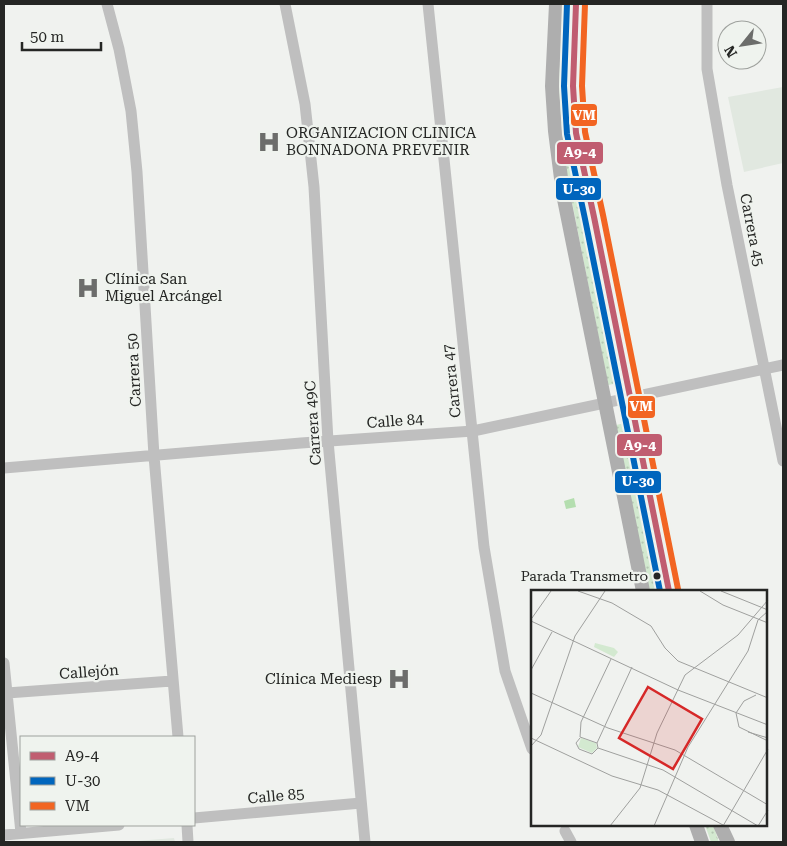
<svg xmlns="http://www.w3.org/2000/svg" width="787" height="846" font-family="'Roboto Serif',serif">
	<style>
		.built { fill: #e1e8e0 }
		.grass { fill: url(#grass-dots) }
		.water { fill: #b4deaf }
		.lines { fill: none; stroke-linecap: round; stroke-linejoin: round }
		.minor { stroke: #bfbfbf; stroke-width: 11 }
		.major { stroke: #aeaeae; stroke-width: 14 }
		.bus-1-casing { stroke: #eff3ee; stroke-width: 10 }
		.bus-2-casing { stroke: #eff3ee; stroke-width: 10 }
		.bus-3-casing { stroke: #eff3ee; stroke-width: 10 }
		.bus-1 { stroke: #c05d70; stroke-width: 6 }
		.bus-2 { stroke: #0065bd; stroke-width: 6 }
		.bus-3 { stroke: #f26522; stroke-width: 6 }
		.bus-dot { fill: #252624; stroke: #eff3ee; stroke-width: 2 }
		.labels { text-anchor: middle; stroke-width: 4.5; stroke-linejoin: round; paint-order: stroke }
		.bus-label { font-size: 14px; fill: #252624; stroke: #eff3ee; text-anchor: end }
		.poi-label { font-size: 15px; fill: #252624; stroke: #eff3ee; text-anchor: start }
		.street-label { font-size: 15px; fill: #252624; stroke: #eff3ee }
		.inset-road { fill: none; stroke: #9fa09e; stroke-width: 1 }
		.view { fill: #d62828; fill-opacity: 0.15; stroke: #d62828; stroke-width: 2.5 }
		.inset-edge { fill: none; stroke: #252624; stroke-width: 2.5 }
		.line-badge { stroke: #eff3ee; stroke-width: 2 }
		.badge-label { font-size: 14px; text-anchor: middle; font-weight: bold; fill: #fff }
	</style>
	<defs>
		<pattern id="grass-dots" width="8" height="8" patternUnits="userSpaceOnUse" patternTransform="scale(1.25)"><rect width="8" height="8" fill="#d3e9d0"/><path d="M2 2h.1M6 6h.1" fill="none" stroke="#b5c8b2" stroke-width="1.8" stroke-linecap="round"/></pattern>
	</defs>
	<rect width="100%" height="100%" fill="#f0f2ef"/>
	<path class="built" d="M783,87V163L744,172L728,97Z
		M174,838L175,842H124Z"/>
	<path class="grass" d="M562,4H571C569,29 566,55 566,80C566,112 571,145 578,175L567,178L563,154L557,82Z
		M583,200L619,383L608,385L572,202Z
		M629,422L662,591H648L616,425Z
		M705,825H713L719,842H711Z"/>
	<path class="water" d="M574,498L576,507L566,509L564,501Z"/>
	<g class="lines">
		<path class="minor" d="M107,4L119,49L131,111L137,172L154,456L178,737
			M285,4L305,104L314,187L328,441L365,842
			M428,4L484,547L505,671L532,749
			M707,4V69L727,185L783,461
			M4,468L301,443L473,431L783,365
			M4,663L21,833
			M7,693L172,681
			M194,818L361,803
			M187,825L188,842
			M565,831L571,842
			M4,835L119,825"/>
		<path class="major" d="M556,4L552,86L555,131L563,194L643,591
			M576,4L573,86L576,133L594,217L669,591
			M563,194L588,190
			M696,825L702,842
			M720,825L728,842"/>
		<defs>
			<path id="bus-1" d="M576,4L573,86L576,133L594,217L669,591"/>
			<path id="bus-2" d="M567,4L564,86L567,134L585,219L660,591"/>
			<path id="bus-3" d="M585,4L582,86L585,132L603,215L678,589"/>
		</defs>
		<use href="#bus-1" class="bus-1-casing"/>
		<use href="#bus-2" class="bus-2-casing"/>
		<use href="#bus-3" class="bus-3-casing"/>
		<use href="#bus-1" class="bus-1"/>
		<use href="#bus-2" class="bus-2"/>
		<use href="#bus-3" class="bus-3"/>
	</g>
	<defs>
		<symbol id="hospital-bare" viewBox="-9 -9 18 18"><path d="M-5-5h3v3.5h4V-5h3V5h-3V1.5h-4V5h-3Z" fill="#6c6d6b" stroke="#eff3ee" stroke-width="2.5" paint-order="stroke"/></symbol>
	</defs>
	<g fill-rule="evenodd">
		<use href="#hospital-bare" x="253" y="126" width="32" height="32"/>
		<use href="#hospital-bare" x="72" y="272" width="32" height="32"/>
		<use href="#hospital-bare" x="383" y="663" width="32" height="32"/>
	</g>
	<circle class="bus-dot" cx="657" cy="576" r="4.5"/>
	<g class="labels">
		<g class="bus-label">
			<text x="648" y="581">Parada Transmetro</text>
		</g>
		<g class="poi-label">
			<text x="286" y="138">ORGANIZACION CLINICA<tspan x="286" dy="17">BONNADONA PREVENIR</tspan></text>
			<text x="105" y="284">Clínica San<tspan x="105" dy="17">Miguel Arcángel</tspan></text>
			<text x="382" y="684" text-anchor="end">Clínica Mediesp</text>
		</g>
		<g class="street-label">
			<text transform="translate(752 230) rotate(79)" y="5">Carrera 45</text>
			<text transform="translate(134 370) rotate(-93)" y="5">Carrera 50</text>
			<text transform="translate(452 381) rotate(-96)" y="5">Carrera 47</text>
			<text transform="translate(395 421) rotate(-4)" y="5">Calle 84</text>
			<text transform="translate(313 423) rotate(-94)" y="5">Carrera 49C</text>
			<text transform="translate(89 672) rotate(-4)" y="5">Callejón</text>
			<text transform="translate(276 796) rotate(-5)" y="5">Calle 85</text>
		</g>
	</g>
	<g transform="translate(531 590)">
		<rect width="236" height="236" fill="#f0f2ef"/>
		<path d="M64,53L83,58L87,62L83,67L63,57ZM50,148L65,153L66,158L61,163L47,157Z" fill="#d3e9d0"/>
		<path class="inset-road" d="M47,1L81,13L120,36L134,58L147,71L237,108M169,1L192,15L237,33M190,1L237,20M1,28L20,1M0,31L147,100L237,135M0,80L21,42M197,93L217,61L227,30L237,21M0,103L77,138L144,160L237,215M205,123L208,137L237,151M205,123L213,111L225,105M217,142L237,148M49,147L50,132L80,69M49,147L66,153L67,158M0,148L81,186L127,200L192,235M49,148L45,153L48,159L61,164L67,158M66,153L101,77M0,156L10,145L44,46L74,1M67,158L132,180L227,236M79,236L109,198L126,143L154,85L207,45L237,10M123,236L157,157L197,93M192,236L237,159M227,236L237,220"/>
		<path class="view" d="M117,97L171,129L142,179L88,148Z"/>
		<rect width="236" height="236" class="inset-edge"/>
	</g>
	<g class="line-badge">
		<rect x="570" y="103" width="28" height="24" rx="5" fill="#f26522"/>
		<rect x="556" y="141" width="48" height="24" rx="5" fill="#c05d70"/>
		<rect x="555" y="177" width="47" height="24" rx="5" fill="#0065bd"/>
		<rect x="627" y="395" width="29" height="24" rx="5" fill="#f26522"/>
		<rect x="616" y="433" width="47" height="24" rx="5" fill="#c05d70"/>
		<rect x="614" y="470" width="48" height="24" rx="5" fill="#0065bd"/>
	</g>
	<g class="badge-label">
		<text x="584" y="120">VM</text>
		<text x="580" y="157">A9-4</text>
		<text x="579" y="194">U-30</text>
		<text x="641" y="411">VM</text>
		<text x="640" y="450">A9-4</text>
		<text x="638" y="486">U-30</text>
	</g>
	<rect width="787" height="846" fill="none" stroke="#252624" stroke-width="10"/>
	<rect x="20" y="736" width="175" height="90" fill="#eff3ee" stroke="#9ea19d"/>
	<rect x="30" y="752" width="25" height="8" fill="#c05d70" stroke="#9ea19d"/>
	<text x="65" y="761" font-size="15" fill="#252624">A9-4</text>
	<rect x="30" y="777" width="25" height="8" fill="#0065bd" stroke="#9ea19d"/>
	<text x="65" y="786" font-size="15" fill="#252624">U-30</text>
	<rect x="30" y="802" width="25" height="8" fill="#f26522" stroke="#9ea19d"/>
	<text x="65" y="811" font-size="15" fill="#252624">VM</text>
	<g transform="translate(742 45) rotate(240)"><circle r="24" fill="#eff3ee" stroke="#9ea19d"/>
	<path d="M0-4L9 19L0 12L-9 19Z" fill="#6c6d6b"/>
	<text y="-8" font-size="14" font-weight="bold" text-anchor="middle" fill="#252624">N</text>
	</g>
	<path d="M22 42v8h79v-8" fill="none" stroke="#252624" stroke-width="2.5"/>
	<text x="30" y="42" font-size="15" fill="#252624" stroke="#eff3ee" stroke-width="4" paint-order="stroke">50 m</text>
</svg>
